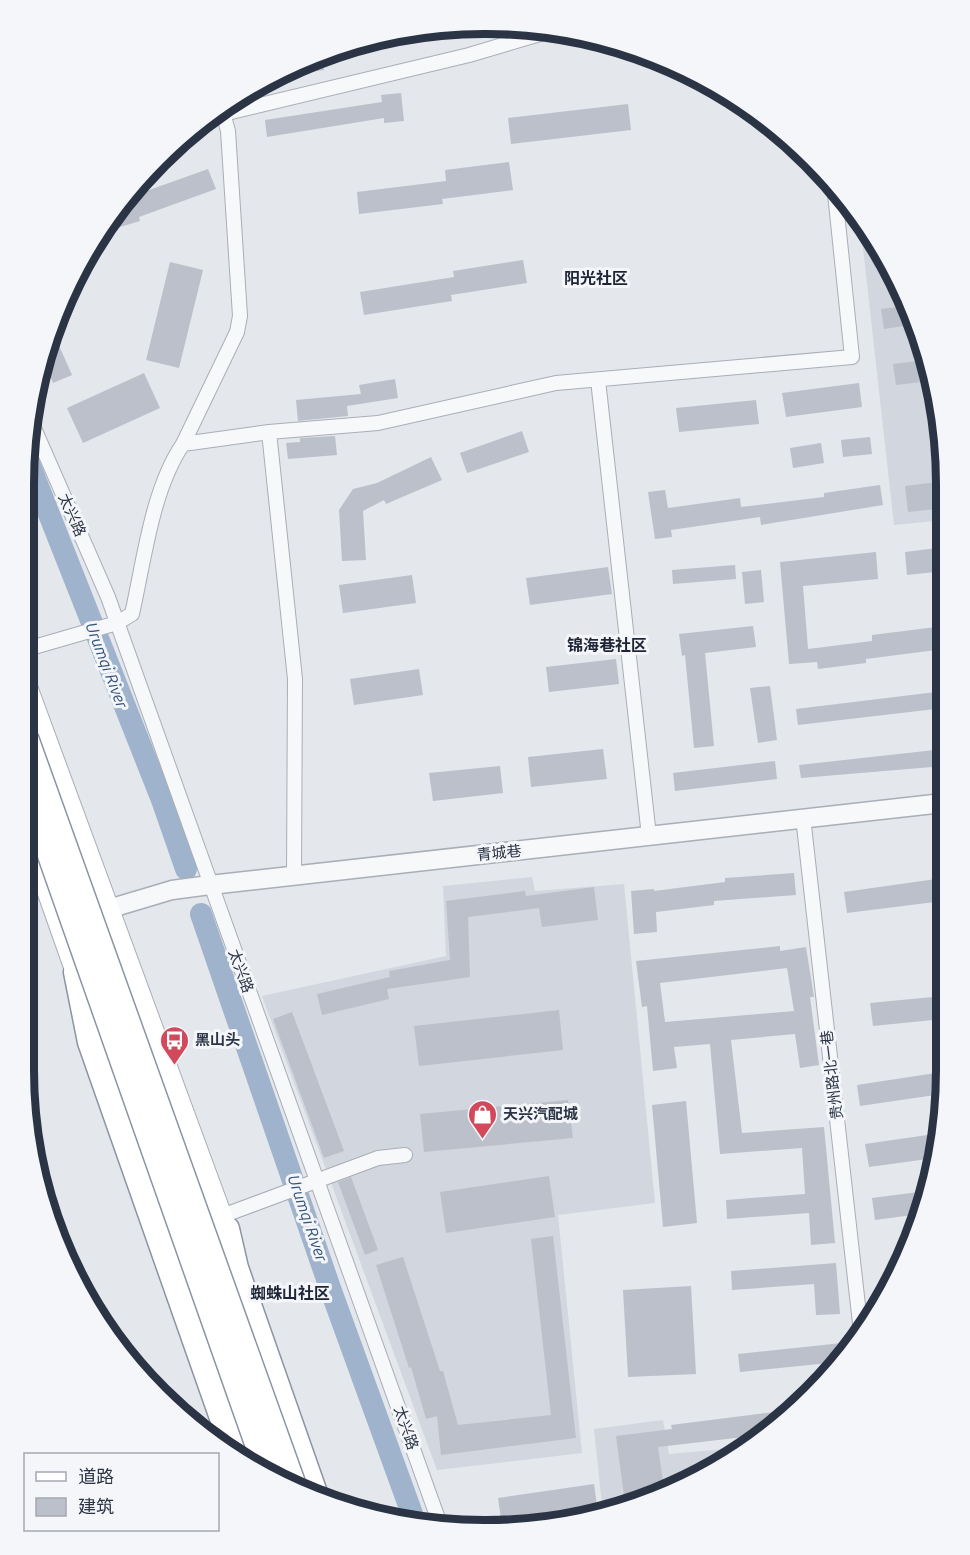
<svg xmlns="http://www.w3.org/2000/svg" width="970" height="1555" font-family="Ubuntu,'Noto Sans SC',sans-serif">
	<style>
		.built { fill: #d2d6de }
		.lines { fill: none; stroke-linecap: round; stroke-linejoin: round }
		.river { stroke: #9fb4cc; stroke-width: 22 }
		.building { fill: #bbc0ca; fill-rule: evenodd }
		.minor-casing { stroke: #a9aeb7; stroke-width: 16 }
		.tertiary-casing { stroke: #a9aeb7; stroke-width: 21 }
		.secondary-casing { stroke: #a9aeb7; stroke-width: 22 }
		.trunk-casing { stroke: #8b94a3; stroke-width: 27 }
		.minor { stroke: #f7f8fa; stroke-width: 14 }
		.tertiary { stroke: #f7f8fa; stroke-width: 18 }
		.secondary { stroke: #fff; stroke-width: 20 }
		.trunk { stroke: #fff; stroke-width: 24 }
		.trunk-bridge-casing { stroke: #8b94a3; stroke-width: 27; stroke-linecap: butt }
		.trunk-bridge { stroke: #fff; stroke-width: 24 }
		.labels { text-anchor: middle; stroke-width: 6; stroke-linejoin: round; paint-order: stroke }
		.street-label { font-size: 15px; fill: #2b3445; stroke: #f4f6f9 }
		.poi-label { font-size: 15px; font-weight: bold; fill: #2b3445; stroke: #f4f6f9; text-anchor: start }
		.neighbourhood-label { font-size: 16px; font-weight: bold; fill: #1d2536; stroke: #f4f6f9 }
		.water-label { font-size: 16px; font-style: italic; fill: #34527a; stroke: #f4f6f9 }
		.rim { fill: none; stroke: #2b3445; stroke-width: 8 }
	</style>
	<rect width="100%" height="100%" fill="#e4e7ec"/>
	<path class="built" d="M860,221L884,255L922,337L945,455V520L894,525Z
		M532,877L535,891L624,884L655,1203L558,1215L582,1453L437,1470L262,996L446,956L443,886Z
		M663,1420L669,1454L747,1447L741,1453L603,1515L594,1429Z"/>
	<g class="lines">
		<path class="river" d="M28,461L162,800L186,869
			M201,914L330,1288L415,1522"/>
	</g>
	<path class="building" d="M447,27L448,36L386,44L384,37L425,28Z
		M322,55L324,70L284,76L283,73Z
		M401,93L404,121L384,123V118L267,137L265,120L382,102L381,95Z
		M628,104L631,130L511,144L508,118Z
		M509,162L513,190L442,199L443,204L359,214L357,192L446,181L445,170Z
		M208,169L216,189L139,217L140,221L103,232L119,206L140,199L138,194Z
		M523,260L527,283L451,295L452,301L364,315L360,292L454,277L453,271Z
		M170,262L203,270L179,368L146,360Z
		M907,306L916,324L884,329L881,309Z
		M53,332L72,375L53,383L45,363Z
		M926,360L930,381L896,385L893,364Z
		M144,373L160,408L83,443L67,408Z
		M395,379L398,398L347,406L348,416L298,421L296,400L361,394L359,385Z
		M859,383L862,407L786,417L782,393Z
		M756,400L759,424L679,432L676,408Z
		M522,431L529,452L467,473L460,453Z
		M335,436L337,455L288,459L286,443L300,442V438Z
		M870,437L872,454L843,457L841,440Z
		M821,443L824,463L793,468L790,448Z
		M431,457L442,480L386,504L384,500L363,511L366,560L342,561L339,510L353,489L377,483Z
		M945,481V508L908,512L905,486Z
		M880,485L883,505L761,525L760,517L671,530L672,537L655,539L648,492L665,490L668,508L740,498L741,507L824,497V493Z
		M945,547L944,571L907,575L905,552Z
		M876,552L878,579L803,586L808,649L872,641V635L944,626V649L866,659V663L818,669L817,662L789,664L780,562Z
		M735,565L736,579L673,584L672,570Z
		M608,567L612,594L530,605L526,578Z
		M761,570L764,602L745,604L742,572Z
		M412,575L416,603L343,613L339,585Z
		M753,626L756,647L705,653L714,746L694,748L685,655L682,656L679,634Z
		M616,659L619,684L549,692L546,667Z
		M419,669L423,695L354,705L350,679Z
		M770,686L777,740L758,743L750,688Z
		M944,691V708L798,725L796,709Z
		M603,749L607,779L531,787L528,757Z
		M944,749V766L801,778L799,765Z
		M775,761L777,779L675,791L673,773Z
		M500,766L503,793L433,801L429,773Z
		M794,873L796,895L714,901V905L656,912L657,932L634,934L631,891L654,889V891L725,882V878Z
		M943,878V901L847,913L844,892Z
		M594,887L598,920L542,927L539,908L468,917L470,977L387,989L389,999L322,1015L317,994L390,977L389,971L450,960L446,901L525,891L526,896Z
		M780,946V951L806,947L814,997H810L819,1065L800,1068L795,1034L731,1040L742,1133L824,1127L835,1243L811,1245L809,1213L727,1219L726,1200L805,1194L802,1148L720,1154L710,1044L674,1047L677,1068L653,1071L647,1006L642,1007L636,961ZM787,968L794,1011L665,1022L660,983Z
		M943,996V1019L873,1026L870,1003Z
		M559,1010L563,1050L419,1066L414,1026Z
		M292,1012L344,1151L324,1158L273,1019Z
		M942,1072V1094L860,1106L857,1085Z
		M568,1100L573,1138L424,1152L420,1114Z
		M686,1101L697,1223L663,1227L652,1105Z
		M941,1133L935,1158L869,1167L865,1144Z
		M549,1176L555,1217L446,1233L440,1192Z
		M351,1177L378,1250L365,1255L338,1182Z
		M926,1191L920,1214L875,1220L872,1198Z
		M553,1236L576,1438L441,1455L437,1416L426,1419L411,1367L409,1368L376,1265L403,1257L440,1371H443L458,1425L551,1415L531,1239Z
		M836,1263L840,1314L816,1315L814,1284L732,1290L731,1271Z
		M691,1286L696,1374L628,1377L623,1290Z
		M842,1343L844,1357L839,1362L740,1372L738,1354Z
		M774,1412L775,1421L761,1435L658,1447L664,1488L635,1501L625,1503L616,1436L672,1429L671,1425Z
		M594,1484L597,1506L501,1519L498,1498Z"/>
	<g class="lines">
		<defs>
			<path id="minor" d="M223,114L469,55L550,31
				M598,380L649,836
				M30,419L108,597L441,1527
				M269,432L295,679L294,875
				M183,444L269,432L378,423L556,383L852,357L834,184
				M27,649L117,623L132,614C144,561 152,489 183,444L237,332L240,316L228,131L222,109
				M803,817L861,1332
				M222,1216L378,1158L405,1155"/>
			<path id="tertiary" d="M95,913L172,890L210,885L943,803"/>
			<path id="secondary" d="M26,684L231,1241
				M25,828L80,984"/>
			<path id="trunk" d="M76,972L90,1042L234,1452
				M227,1229L236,1268L316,1496"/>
		</defs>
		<use href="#minor" class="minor-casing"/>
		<use href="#tertiary" class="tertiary-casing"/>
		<use href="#secondary" class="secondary-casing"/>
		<use href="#trunk" class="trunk-casing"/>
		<use href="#minor" class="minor"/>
		<use href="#tertiary" class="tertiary"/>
		<use href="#secondary" class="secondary"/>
		<use href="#trunk" class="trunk"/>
		<defs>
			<path id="trunk-bridge" d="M26,738L293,1483
				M26,787L266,1469"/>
		</defs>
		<use href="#trunk-bridge" class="trunk-bridge-casing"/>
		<use href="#trunk-bridge" class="trunk-bridge"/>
	</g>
	<defs>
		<symbol id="bus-pin" viewBox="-11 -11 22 30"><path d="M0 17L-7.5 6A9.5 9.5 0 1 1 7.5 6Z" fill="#d1495b" stroke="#f4f6f9"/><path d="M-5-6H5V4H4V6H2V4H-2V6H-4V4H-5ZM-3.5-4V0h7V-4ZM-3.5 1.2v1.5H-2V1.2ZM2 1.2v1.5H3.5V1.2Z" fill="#fff"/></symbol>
		<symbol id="shop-pin" viewBox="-11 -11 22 30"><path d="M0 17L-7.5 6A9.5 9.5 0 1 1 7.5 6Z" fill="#d1495b" stroke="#f4f6f9"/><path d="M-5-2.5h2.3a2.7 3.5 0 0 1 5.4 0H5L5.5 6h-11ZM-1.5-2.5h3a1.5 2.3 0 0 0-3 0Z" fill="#fff"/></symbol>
	</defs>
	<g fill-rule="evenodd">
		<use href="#bus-pin" x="158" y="1024" width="33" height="45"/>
		<use href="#shop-pin" x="466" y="1098" width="33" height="45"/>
	</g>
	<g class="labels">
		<g class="street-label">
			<text transform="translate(72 515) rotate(66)" y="5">太兴路</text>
			<text transform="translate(499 853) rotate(-6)" y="5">青城巷</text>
			<text transform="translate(241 971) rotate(70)" y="5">太兴路</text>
			<text transform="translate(832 1075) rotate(-97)" y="5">贵州路北一巷</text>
			<text transform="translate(406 1428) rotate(71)" y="5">太兴路</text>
		</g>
		<g class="poi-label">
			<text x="195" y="1045">黑山头</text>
			<text x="503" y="1119">天兴汽配城</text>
		</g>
		<g class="neighbourhood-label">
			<text x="596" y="284">阳光社区</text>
			<text x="607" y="651">锦海巷社区</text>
			<text x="290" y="1299">蜘蛛山社区</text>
		</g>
		<g class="water-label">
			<text transform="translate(107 665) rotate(69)" y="6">Urumqi River</text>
			<text transform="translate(308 1218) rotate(71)" y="6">Urumqi River</text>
		</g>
	</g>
	<path d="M0 0H970V1555H0ZM484 34H486A450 450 0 0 1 936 484V1070A450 450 0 0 1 486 1520H484A450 450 0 0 1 34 1070V484A450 450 0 0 1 484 34Z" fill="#f4f6f9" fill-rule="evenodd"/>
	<path class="rim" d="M484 34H486A450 450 0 0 1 936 484V1070A450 450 0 0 1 486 1520H484A450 450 0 0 1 34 1070V484A450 450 0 0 1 484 34Z"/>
	<rect x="24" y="1453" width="195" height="78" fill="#f4f6f9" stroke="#a4a8b1" stroke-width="1.5"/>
	<rect x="36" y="1472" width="30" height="9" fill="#ffffff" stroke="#a4a8b1" stroke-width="1.5"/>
	<text x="78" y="1483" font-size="18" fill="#2b3445">道路</text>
	<rect x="36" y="1498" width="30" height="18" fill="#bbc0ca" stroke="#a4a8b1" stroke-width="1.5"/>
	<text x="78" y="1513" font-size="18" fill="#2b3445">建筑</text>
</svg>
